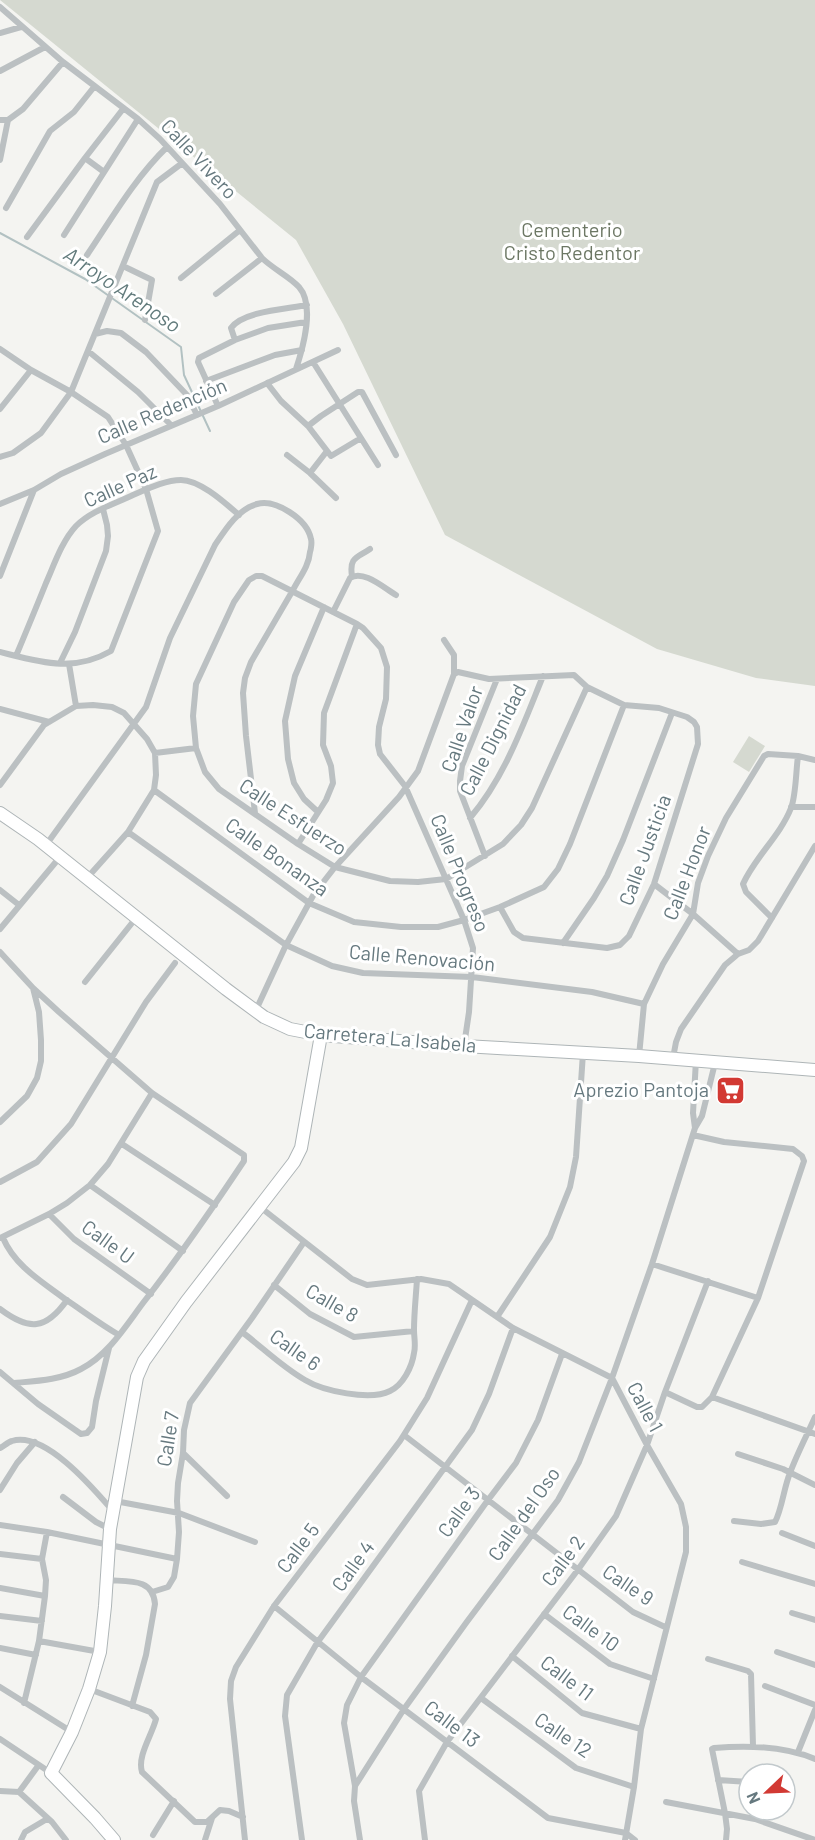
<svg xmlns="http://www.w3.org/2000/svg" width="815" height="1840" font-family="Barlow,sans-serif">
	<style>
		.green { fill: #d5d9d0 }
		.lines { fill: none; stroke-linecap: round; stroke-linejoin: round }
		.stream { stroke: #b2c1c2; stroke-width: 2 }
		.secondary-casing { stroke: #aeb5b7; stroke-width: 14 }
		.street { stroke: #bbc0c2; stroke-width: 6 }
		.secondary { stroke: #fff; stroke-width: 12 }
		.labels { text-anchor: middle; stroke-width: 6; stroke-linejoin: round; paint-order: stroke }
		.street-label { font-size: 20px; fill: #66797f; stroke: #fff }
		.park-label { font-size: 20px; fill: #6c7764; stroke: #fff }
		.poi-label { font-size: 20px; fill: #66797f; stroke: #fff; text-anchor: end }
		.water-label { font-size: 21px; font-style: italic; fill: #627b7c; stroke: #fff }
	</style>
	<rect width="100%" height="100%" fill="#f4f4f1"/>
	<path class="green" d="M0,0H815V686L756,678L657,649L445,535L343,324L296,240Z
		M749,736L765,746L749,772L733,762Z"/>
	<g class="lines">
		<path class="stream" d="M0,233L85,279L181,347L184,375L210,431"/>
		<defs>
			<path id="secondary" d="M0,813L38,839L226,989L264,1017L290,1029L321,1035L464,1046L639,1056L815,1070
				M114,1840L95,1818L51,1773L72,1732L89,1689L100,1652L105,1606L110,1529L137,1377L144,1361L186,1302L294,1162L301,1148L321,1035"/>
		</defs>
		<use href="#secondary" class="secondary-casing"/>
		<path class="street" d="M0,7L63,62L138,119L160,139L220,204L262,258C273,269 289,276 299,287C315,305 303,348 296,369
			M0,33L21,27
			M0,71L45,47
			M0,120H8L23,109L63,62
			M85,158L104,172
			M0,160L8,120
			M6,208L50,131L74,112L94,87
			M64,235L138,119
			M27,237L85,158L123,109
			M87,255C112,218 135,178 167,147
			M123,266L152,280L145,320
			M181,278L240,230
			M216,294L262,258
			M95,334L107,331L121,333L146,352L187,395L197,415
			M235,340L231,328C243,311 287,309 307,305
			M0,349L31,370L71,392L108,417L126,445L146,489L158,531L111,651C73,673 40,662 0,652
			M88,351L138,392L171,425
			M313,362L378,465
			M206,381L275,355L302,350
			M267,383L281,401L308,426L331,456L361,438
			M218,406L198,362L199,358L235,340L268,328L306,322
			M0,409L31,370
			M308,426L321,416L358,392H362L396,455
			M287,455L310,473L336,498
			M0,457L13,453L41,433L71,392L157,182L181,164
			M310,473L327,451
			M0,504L34,490L61,474L105,454L218,406L338,350
			M0,576L34,490
			M352,576C349,557 357,558 370,549
			M333,612L350,578C363,569 384,588 396,595
			M16,656C26,632 36,608 46,583C54,565 62,541 76,526C91,511 114,504 133,495C147,489 165,480 181,480C200,480 225,503 239,515
			M60,663L75,632L106,551L108,536L107,525L103,509
			M69,664L76,706
			M454,674L458,672L489,679L574,675L587,687L624,705L659,708L687,717L694,722L697,727L698,744L654,884L629,936L620,945L607,948L523,938L514,932L500,907
			M0,709L49,722
			M155,753L196,748
			M0,785L44,725L76,706L93,705L112,707L124,713L147,739L155,753L156,775L154,790L128,832L87,878
			M154,790L309,903L354,922L401,927H438L464,920L500,907L544,887L558,869L570,844L624,705
			M791,807H815
			M318,812L304,799L294,783L288,759L285,721L295,676L324,607
			M470,818C505,777 523,725 543,676
			M128,832L286,945L332,966L363,973L472,977L592,992L644,1004
			M298,844L326,800L333,783L331,766L323,745L324,713L357,624
			M46,845L146,707L170,638L215,545C225,530 238,509 257,504C276,499 307,519 311,539C312,542 311,549 310,552C309,566 299,578 293,590C279,614 265,638 251,662L245,678L243,693L246,736L255,813
			M485,856L460,791V781L462,766L497,679
			M654,884L693,914L738,954
			M0,890L19,905
			M772,918L746,892L743,884C755,857 780,836 791,808C796,796 796,770 798,756
			M0,929L60,857
			M563,943L594,898L607,876L623,840L672,713
			M0,952L33,988L39,1012L41,1040V1061L37,1078L27,1096L0,1122
			M85,982L136,918
			M256,1010L286,945L314,894L335,867L399,797L418,771L454,674V655L444,640
			M464,1046L469,1012L473,948L464,920L405,786L380,754L378,745L379,727L386,699L387,667L381,648L363,628L357,624L262,576H256L249,580L234,602L196,684L193,716L196,748L205,772L219,789L298,844L335,867L390,881L418,882L446,879L503,844L521,825L532,808L587,687
			M639,1056L644,1004L663,964L693,914L698,883L708,856L726,818L764,756L768,754L798,756L815,760
			M673,1058L676,1042L681,1029L725,965L738,954L749,950L758,941L815,846
			M695,1128L693,1113L696,1060
			M122,1144L215,1205
			M0,1182L37,1162L71,1124L146,1002L175,963
			M90,1185L183,1251
			M260,1207L352,1279L367,1285L421,1279L449,1284L513,1328L612,1378L647,1445L681,1504L686,1527V1552L641,1729L634,1787L625,1840
			M49,1214L74,1239L151,1294
			M0,1238L49,1214L67,1203L90,1185L108,1164L152,1093
			M3,1238C15,1266 41,1281 65,1299C83,1311 100,1324 119,1335
			M652,1264L758,1298
			M274,1285L310,1314L354,1337L414,1331
			M0,1309C29,1331 46,1330 67,1300
			M497,1317L550,1237L570,1187L576,1157L583,1053
			M242,1332C262,1347 282,1367 305,1380C323,1391 370,1401 390,1391C403,1385 412,1367 414,1353C416,1346 414,1337 414,1330C414,1313 416,1296 417,1279
			M0,1372L38,1404L81,1434L87,1433L92,1427L96,1401L109,1348
			M14,1383C36,1381 61,1380 81,1369C108,1355 125,1327 143,1303C179,1257 212,1209 244,1161V1155L152,1093L59,1012L33,988
			M665,1392L697,1407H702L712,1397L758,1298L804,1161L802,1156L793,1149L724,1142L693,1135
			M712,1397L815,1434
			M404,1435L633,1612L665,1627
			M0,1448C4,1446 8,1442 12,1441C45,1431 93,1488 112,1510
			M183,1453L227,1496
			M738,1454L783,1469L815,1485
			M0,1490L17,1463L35,1442
			M63,1497L96,1522L110,1529
			M115,1501L179,1513L255,1542
			M734,1521L761,1524L775,1522C782,1509 784,1487 790,1473C797,1454 807,1435 815,1417
			M0,1525L47,1532L177,1559
			M782,1533L815,1546
			M0,1554L42,1559
			M742,1562L815,1584
			M106,1580C127,1582 153,1577 155,1604L146,1655L132,1706
			M0,1588L45,1596
			M152,1592L168,1587L174,1577L177,1559L179,1532L177,1501L178,1483L183,1453L184,1430L190,1403L252,1318L304,1242
			M274,1606L361,1677L548,1818L626,1833L635,1840
			M792,1613L815,1620
			M544,1614L610,1664L654,1679
			M0,1616L42,1621
			M39,1641L100,1652
			M0,1648L36,1655
			M777,1652L815,1665
			M512,1656L582,1713L641,1729
			M708,1659L748,1671L751,1674L753,1746
			M765,1686L815,1705
			M0,1687L72,1732
			M89,1689L150,1712L156,1719C152,1735 137,1756 142,1772L195,1822H207L220,1810L229,1811L243,1817
			M481,1698L576,1768L634,1787
			M24,1703L39,1641L45,1596L46,1580L42,1559L47,1532
			M0,1739L51,1773
			M798,1752L815,1710
			M718,1780L749,1782
			M355,1786L404,1709L466,1623L558,1500L579,1462L612,1378L652,1264L695,1128L702,1116L715,1063
			M0,1791L19,1792L52,1822L66,1840
			M19,1792L38,1766
			M666,1802L755,1819L815,1840
			M153,1835L174,1801
			M21,1840L25,1832L47,1819
			M205,1840L212,1818
			M245,1840L230,1699L231,1681L236,1667L274,1606L400,1441L427,1398L472,1300
			M302,1840L285,1716L287,1695L317,1643L472,1430L489,1394L513,1328
			M360,1840L354,1801L355,1786L344,1723L347,1705L361,1677L488,1500L516,1463L538,1420L562,1354
			M425,1840L419,1791L447,1742L577,1571L616,1516L647,1445L665,1392L708,1281
			M726,1840L727,1829L725,1813L712,1749L714,1748C748,1745 784,1746 815,1759"/>
		<use href="#secondary" class="secondary"/>
	</g>
	<defs>
		<symbol id="supermarket-square" viewBox="-11 -11 22 22"><rect x="-9" y="-9" width="18" height="18" rx="4" fill="#d23933" stroke="#fff"/><path d="M-6-5.5h2.5l.6 2H6L4.5 2H-2.5L-4.4-4H-6ZM-1.5 3.2a1.3 1.3 0 1 0 .1 0ZM3 3.2a1.3 1.3 0 1 0 .1 0Z" fill="#fff"/></symbol>
	</defs>
	<g fill-rule="evenodd">
		<use href="#supermarket-square" x="714" y="1074" width="33" height="33"/>
	</g>
	<g class="labels">
		<g class="street-label">
			<text transform="translate(199 159) rotate(47)" y="7">Calle Vivero</text>
			<text transform="translate(162 411) rotate(-23)" y="7">Calle Redención</text>
			<text transform="translate(120 486) rotate(-24)" y="7">Calle Paz</text>
			<text transform="translate(462 729) rotate(-71)" y="7">Calle Valor</text>
			<text transform="translate(493 740) rotate(-63)" y="7">Calle Dignidad</text>
			<text transform="translate(293 817) rotate(33)" y="7">Calle Esfuerzo</text>
			<text transform="translate(645 850) rotate(-70)" y="7">Calle Justicia</text>
			<text transform="translate(277 857) rotate(35)" y="7">Calle Bonanza</text>
			<text transform="translate(460 873) rotate(68)" y="7">Calle Progreso</text>
			<text transform="translate(687 873) rotate(-69)" y="7">Calle Honor</text>
			<text transform="translate(422 958) rotate(5)" y="7">Calle Renovación</text>
			<text transform="translate(390 1038) rotate(5)" y="7">Carretera La Isabela</text>
			<text transform="translate(108 1242) rotate(36)" y="7">Calle U</text>
			<text transform="translate(332 1303) rotate(30)" y="7">Calle 8</text>
			<text transform="translate(295 1350) rotate(35)" y="7">Calle 6</text>
			<text transform="translate(645 1407) rotate(62)" y="7">Calle 1</text>
			<text transform="translate(168 1439) rotate(-81)" y="7">Calle 7</text>
			<text transform="translate(459 1512) rotate(-54)" y="7">Calle 3</text>
			<text transform="translate(524 1514) rotate(-55)" y="7">Calle del Oso</text>
			<text transform="translate(298 1548) rotate(-53)" y="7">Calle 5</text>
			<text transform="translate(563 1561) rotate(-53)" y="7">Calle 2</text>
			<text transform="translate(353 1566) rotate(-54)" y="7">Calle 4</text>
			<text transform="translate(628 1585) rotate(34)" y="7">Calle 9</text>
			<text transform="translate(591 1628) rotate(36)" y="7">Calle 10</text>
			<text transform="translate(567 1678) rotate(37)" y="7">Calle 11</text>
			<text transform="translate(452 1724) rotate(37)" y="7">Calle 13</text>
			<text transform="translate(563 1735) rotate(34)" y="7">Calle 12</text>
		</g>
		<g class="park-label">
			<text x="572" y="237">Cementerio<tspan x="572" dy="23">Cristo Redentor</tspan></text>
		</g>
		<g class="poi-label">
			<text x="709" y="1097">Aprezio Pantoja</text>
		</g>
		<g class="water-label">
			<text transform="translate(122 290) rotate(34)" y="7">Arroyo Arenoso</text>
		</g>
	</g>
	<g transform="translate(767 1792) rotate(247)"><circle r="28" fill="#ffffff" stroke="#c2c9cc" stroke-width="1.5"/>
	<path d="M0-4.5L10 22L0 15L-10 22Z" fill="#d23933"/>
	<text y="-9" font-size="16" font-weight="bold" text-anchor="middle" fill="#66797f">N</text>
	</g>
</svg>
